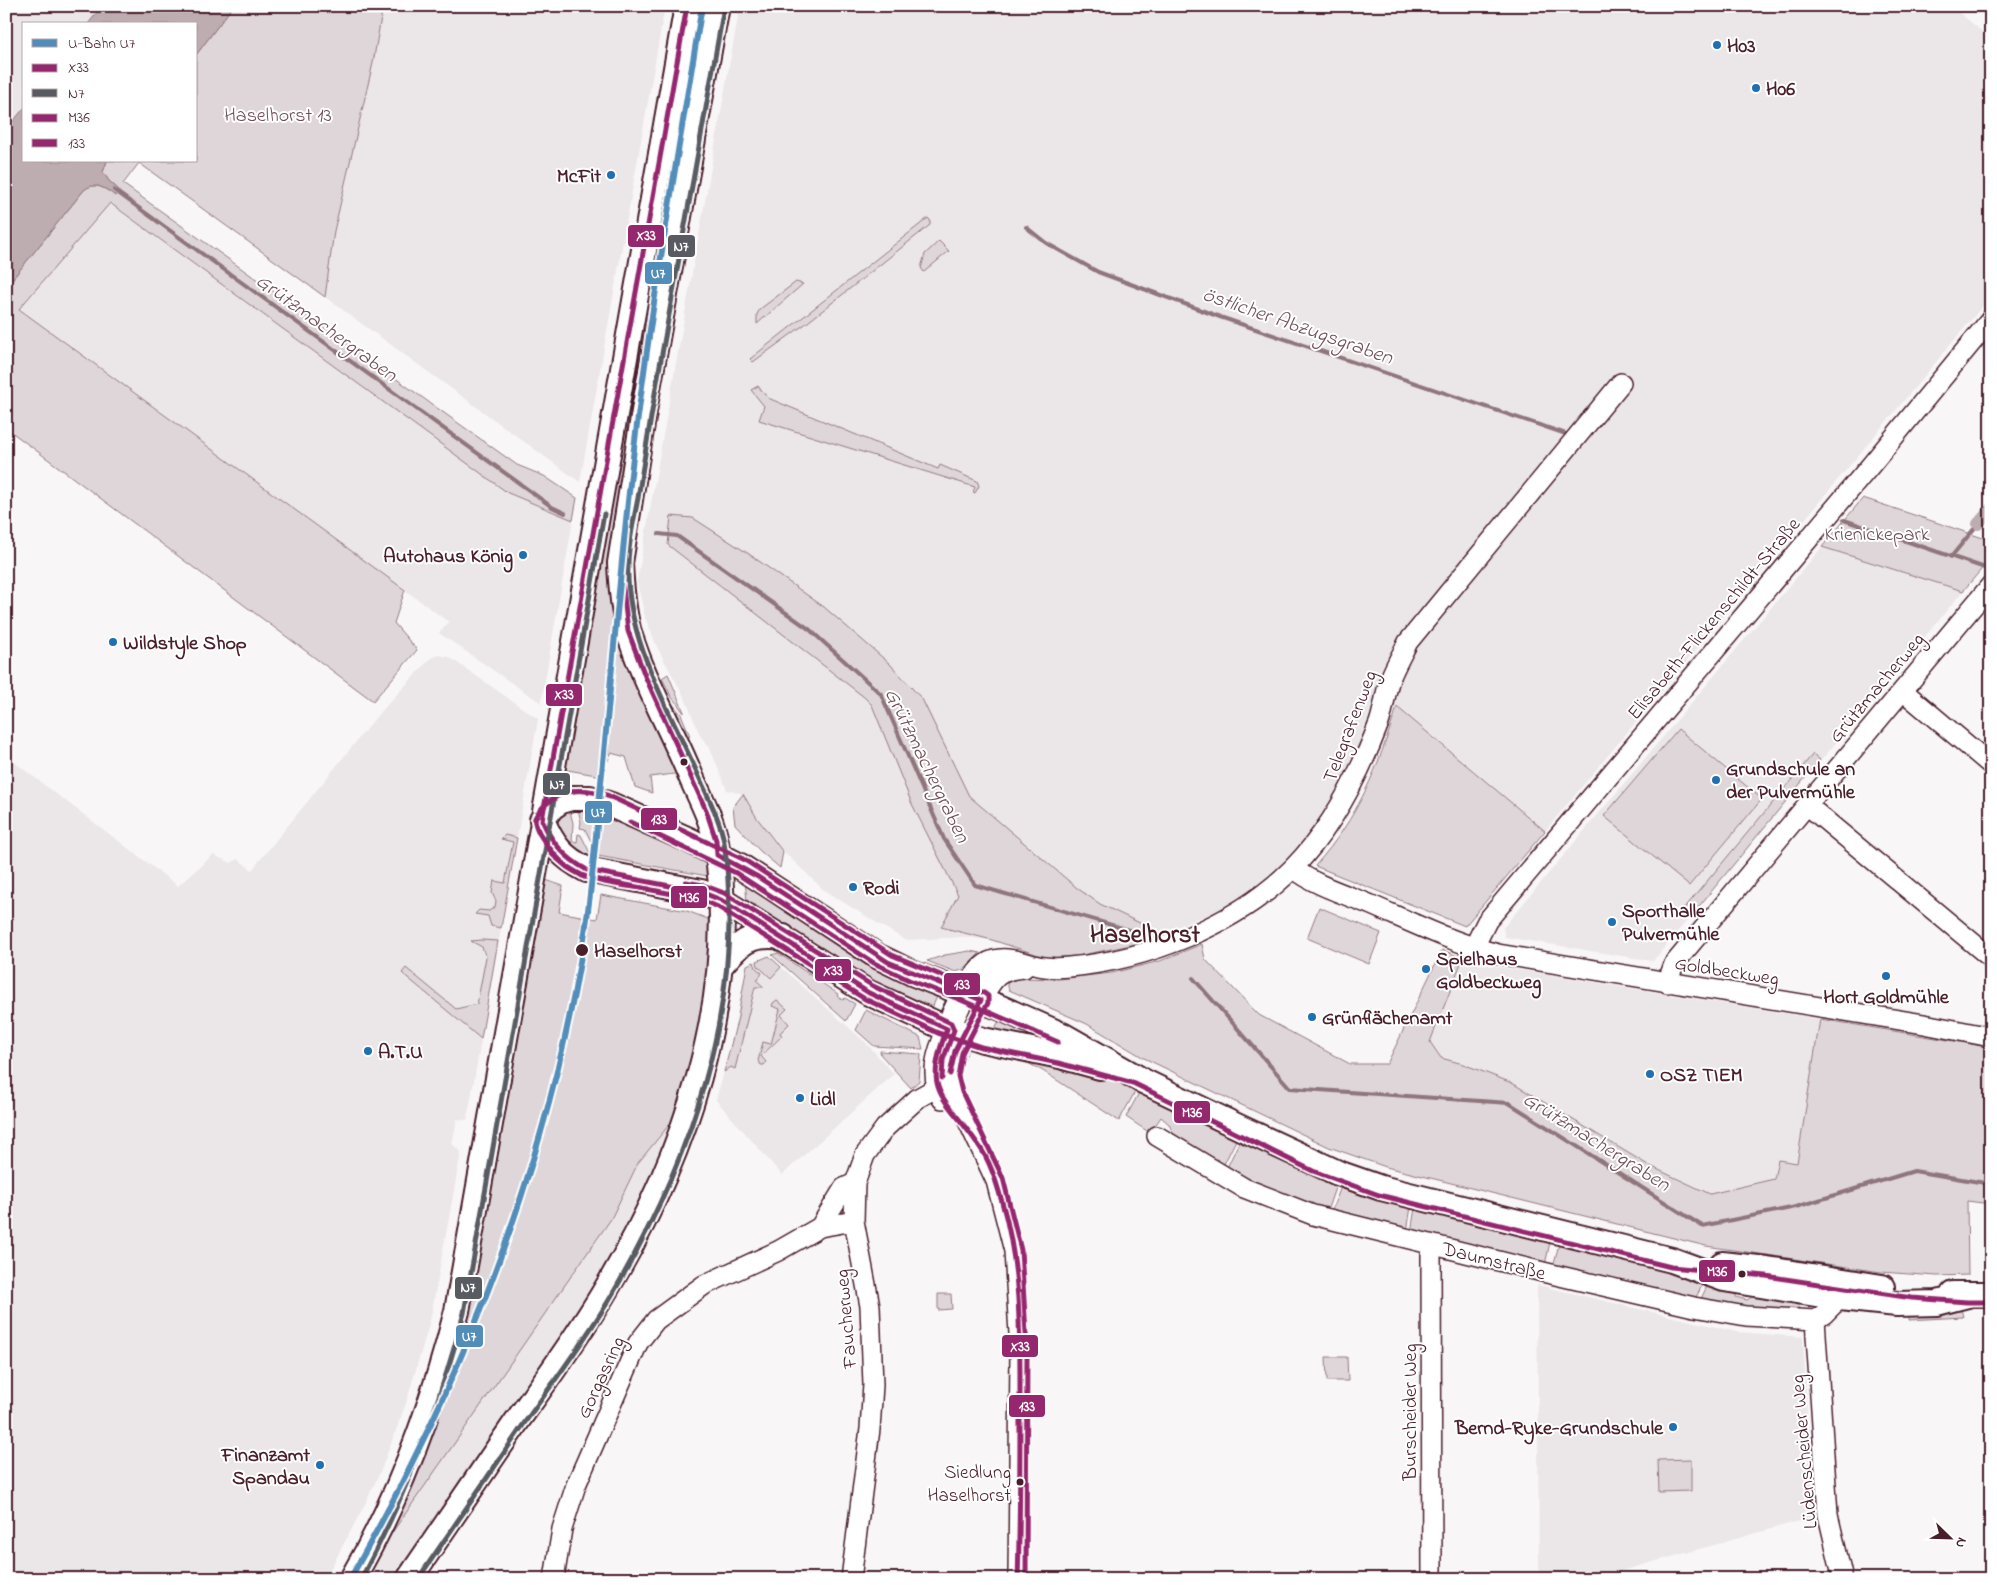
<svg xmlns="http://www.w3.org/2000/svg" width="1997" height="1585" font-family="'Indie Flower',sans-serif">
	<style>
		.built { fill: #ebe6e8 }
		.green { fill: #ded6d9; stroke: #947a82 }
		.water { fill: #bdadb0; stroke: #8f747b }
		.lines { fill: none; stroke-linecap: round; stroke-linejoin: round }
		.stream { stroke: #8f747b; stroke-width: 4 }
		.canal { stroke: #bdadb0; stroke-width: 12 }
		.minor-casing { stroke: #4a1f2b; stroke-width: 22 }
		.major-casing { stroke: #4a1f2b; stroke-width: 28 }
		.minor { stroke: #fff; stroke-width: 19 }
		.major { stroke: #fff; stroke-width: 24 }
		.bus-1-casing { stroke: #fff; stroke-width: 9 }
		.bus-2-casing { stroke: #fff; stroke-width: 9 }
		.bus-3-casing { stroke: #fff; stroke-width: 9 }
		.bus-4-casing { stroke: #fff; stroke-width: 9 }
		.bus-1 { stroke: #95276e; stroke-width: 5 }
		.bus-2 { stroke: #595b62; stroke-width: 5 }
		.bus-3 { stroke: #95276e; stroke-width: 5 }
		.bus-4 { stroke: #95276e; stroke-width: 5 }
		.metro-1-casing { stroke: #fff; stroke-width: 10 }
		.metro-1 { stroke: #528dba; stroke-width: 6 }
		.poi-dot { fill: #1f6fb2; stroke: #fff; stroke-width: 2 }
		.bus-dot { fill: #4a1f2b; stroke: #fff; stroke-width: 2 }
		.labels { text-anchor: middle; stroke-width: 4; stroke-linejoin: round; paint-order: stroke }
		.bus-label { font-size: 19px; fill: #4a1f2b; stroke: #fff; text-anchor: end }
		.poi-label { font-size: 20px; font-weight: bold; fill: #4a1f2b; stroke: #fff; text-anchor: start }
		.park-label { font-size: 20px; fill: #6f4d56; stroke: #fff }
		.street-label { font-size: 20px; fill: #4a1f2b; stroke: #fff }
		.stop-label { font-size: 20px; font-weight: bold; fill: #4a1f2b; stroke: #fff; text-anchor: start }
		.water-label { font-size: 21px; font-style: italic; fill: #72515a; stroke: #fff }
		.district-label { font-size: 25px; font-weight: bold; fill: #4a1f2b; stroke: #fff }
		.line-badge { stroke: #fff; stroke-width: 2 }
		.badge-label { font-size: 14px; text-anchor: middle; font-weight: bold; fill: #fff }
	</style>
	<rect width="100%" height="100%" fill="#f8f6f7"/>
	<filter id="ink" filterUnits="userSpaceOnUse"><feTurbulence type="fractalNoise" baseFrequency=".02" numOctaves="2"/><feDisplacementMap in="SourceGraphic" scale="10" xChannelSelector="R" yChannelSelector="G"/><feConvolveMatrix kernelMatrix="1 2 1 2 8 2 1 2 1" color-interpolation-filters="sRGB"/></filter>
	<g filter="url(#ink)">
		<path class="built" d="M6,6H102L88,24H24V108L6,130Z
			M383,6H665L580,482L325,297L334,231L373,63Z
			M740,6H1951L1991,39V296L1545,831L1397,707L1380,682L1352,766L1321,822L1288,860L1252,892L1209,918L1204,916L1136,944L1082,955L1051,959L992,940L962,937L905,940L825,891L783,851L757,818L743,794L727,790L710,748L700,735L685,698L658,649L645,617L637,582Z
			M109,203L508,493L573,520L541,703L439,633L449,622L19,309Z
			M1822,547L1963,591L1653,961L1505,937L1503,928Z
			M439,655L449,657L538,719L467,1120L457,1119L452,1144L461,1152L430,1321L406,1403L381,1470L366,1502L325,1579H6V756L178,886L213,855L231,863L238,859L252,870L377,716L431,658Z
			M769,956L866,1043L894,1074L782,1175L716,1100L729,1054L747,965Z
			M1463,958L1476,963L1820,1019L1797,1163L1778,1160L1774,1179L1710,1194L1648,1165L1463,1064L1441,1058L1430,1042Z
			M682,1109L625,1244L402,1579H359L611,1219L638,1163Z
			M1537,1285L1737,1332L1803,1337L1810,1472L1817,1516L1603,1576H1539Z"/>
		<path class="green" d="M233,6H383L373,63L334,231L325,297L139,163L123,184L517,465L544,476L577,498L573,520L508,493L110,203L19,309L405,590L394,623L417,650L373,701L6,428V287L84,190C96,181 104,189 115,195L119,190L109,181L103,172L107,161H196V55Z
			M928,218L930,220V225L808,322L753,362L750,359Z
			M939,241L949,251L924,272L921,268L925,254Z
			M796,282L803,284L757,324V314L760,309Z
			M646,295L655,306L642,380L631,378Z
			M758,386L768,398L938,469L940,465L977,481L979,486L975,493L973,492L975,487L759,420L764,406L751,390Z
			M623,415L635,418L613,546L682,773L650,777L652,793L635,787L626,757L611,753L602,776L562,769Z
			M1863,498L1986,539L1991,533V558L1963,591L1822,547Z
			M671,516L693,518L749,554L824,607L890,664L922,699L969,796L1077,888L1100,904L1144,925L1155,937L1136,944L1082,955L1051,959L992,940L941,927L958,895L912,804L872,705L864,697L668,545Z
			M668,674L684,712V713L671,696L662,678Z
			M660,680L670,701L681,714L690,736L687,738Z
			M1397,707L1545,831L1465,926L1315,866C1359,816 1377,770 1397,707Z
			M1678,729L1762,799L1689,886L1604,816Z
			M1813,754L1820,760L1790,796L1783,790Z
			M743,794L757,818L783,852L780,868L760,851L735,824L733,807Z
			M1779,795L1786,801L1691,916L1683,910Z
			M577,805H581L705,857L713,877L598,856L585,829L580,828L581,822Z
			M569,808L573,823L572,841L577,842L578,834L581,835L594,861L581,859L557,828L559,818Z
			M505,835L517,838L501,928L491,926L488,916L475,914L479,910L489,911L495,907L496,901L492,893L494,881L505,883L513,842L501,839Z
			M540,878L563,886L559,912L597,919L601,895L687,911L716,922L715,948L682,1109L638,1163L611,1219L380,1550L411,1474Z
			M745,879L938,994L930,1013L897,997L747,903Z
			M1319,907L1381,933L1369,964L1307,938Z
			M482,940L498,941L481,1039L402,973L406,968L456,1009L477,1004L486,957L482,947L471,941Z
			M1202,944L1205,959L1259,1015L1350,1064H1387L1442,950L1463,958L1430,1042L1441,1058L1463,1064L1512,1083L1648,1165L1710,1194L1774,1179L1778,1160L1797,1163L1820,1019L1966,1043L1991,1048V1204L1967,1201L1968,1275L1937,1276L1881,1272L1706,1246L1386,1167L1329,1147L1144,1058L1087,1024L1009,990L1007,983L1019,978L1059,979L1112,973L1160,961Z
			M970,951L980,953L964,969L956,972L927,961L945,955Z
			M778,953L838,994L837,996L843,1000L845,998L855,1004L846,1021L772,955Z
			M769,956L781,967L771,978L758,966L757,961Z
			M754,962L756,968L762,973L757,981L764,987H755L735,1069L731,1067L724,1072L738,1017L747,965Z
			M777,1000L787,1009L781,1015L789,1024L780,1033L782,1036L761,1056L766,1062L764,1065H761L758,1061L763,1042L771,1044L780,1009L772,1006L773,1003Z
			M866,1010L920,1037L923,1049L874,1046L856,1030Z
			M1002,1016L1095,1058L991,1035Z
			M880,1051L920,1054L921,1055L919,1081L911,1088L881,1055Z
			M1022,1054L1094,1072L1136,1090L1119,1121L1043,1071L1022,1060Z
			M1140,1091L1237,1138L1221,1170L1175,1138L1169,1124L1161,1117L1150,1133L1126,1117Z
			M1240,1140L1336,1185L1327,1211L1225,1172Z
			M1341,1187L1368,1196L1411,1207L1407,1231L1331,1212Z
			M1415,1208L1550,1242L1545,1265L1411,1232Z
			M1559,1244L1705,1280L1694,1301L1553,1267Z
			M1707,1286L1736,1293V1297L1747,1300L1753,1296L1799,1303L1798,1316L1699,1303Z
			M938,1294H951L952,1309L938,1310Z
			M1961,1309L1963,1317L1909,1320V1311Z
			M1326,1357H1347L1348,1381H1327Z
			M1691,1459V1491L1659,1492L1658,1460Z"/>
		<path class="water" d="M102,6H233L196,55V24H88Z
			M24,108V161H107L103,172L109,181L119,190L115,196C105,188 96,181 84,190L6,287V130Z"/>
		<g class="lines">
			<path class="stream" d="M114,190L552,507L565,513
				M1026,227L1046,243L1098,272L1220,317L1569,435
				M1844,520L1991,570
				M659,534L677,536L809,629L881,694L944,839L975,885L1139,933
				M1951,557L1978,524
				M1193,978L1290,1088L1509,1103L1702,1226L1796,1207L1914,1171L1991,1184"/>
			<path class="canal" d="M1978,524L1991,509"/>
			<defs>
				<path id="minor" d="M1903,691L1991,765
					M1807,805L1991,958
					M1293,868C1314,885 1344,894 1369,904C1411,922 1453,943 1498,954L1924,1024L1991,1037
					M1474,947L1487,921L1871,465L1991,319
					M1667,983L1674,964L1991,585
					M964,993C971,980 979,964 994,960C1009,956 1024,963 1038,966C1048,968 1059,968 1069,967C1147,960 1237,925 1293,868C1333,827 1359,776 1379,723C1384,709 1385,693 1390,679C1395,666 1402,654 1408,642L1621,383
					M981,1000C993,979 997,970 1024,968
					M963,1035C955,1051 949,1067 951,1085L996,1181L1014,1251L1020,1350L1018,1579
					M942,1099C929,1075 936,1053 947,1029
					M1157,1136L1244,1188L1313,1215L1547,1273L1694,1307L1746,1316L1815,1320L1824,1314L1840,1298
					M820,1227L844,1188L855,1183
					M1815,1320L1828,1515L1843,1579
					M554,1579L562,1529L576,1485L638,1343L656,1320L704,1285L778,1251L820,1227L854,1221
					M851,1579L870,1429L873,1385L870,1306L854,1221L855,1183L865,1155L885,1128L918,1098L936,1088
					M1432,1579L1431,1255L1433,1245"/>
				<path id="major" d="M542,820L552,807L561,801L571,798H590L611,805L689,840L740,866L877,956L912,973L1001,1008L1062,1035L1143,1081L1243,1129L1338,1173L1381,1188L1672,1260L1724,1279L1840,1298L1897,1304L1937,1303L1968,1295
					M542,820C553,846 562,857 587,870L701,892L721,900L869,993L941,1026L983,1040L1060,1056L1100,1067
					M721,965C741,941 751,933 783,937
					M947,1029L964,993
					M1722,1264L1767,1269L1882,1287
					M1953,1294H1991
					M352,1579C401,1495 433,1405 457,1311L687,6
					M409,1579C445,1526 481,1474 517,1421C546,1380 576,1339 602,1296C683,1163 741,999 716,842C712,820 701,799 692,779C675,737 653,698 637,656C634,647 630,638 628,629C623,608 621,585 620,563L645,405L717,6"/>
			</defs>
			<use href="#minor" class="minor-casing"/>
			<use href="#major" class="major-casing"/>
			<use href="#minor" class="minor"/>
			<use href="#major" class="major"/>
			<defs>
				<path id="bus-1" d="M687,6L542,820C552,843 565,858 587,870L701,892L721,900L869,993L947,1029C922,1093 943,1094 977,1143C990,1160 996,1181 1002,1202C1021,1267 1020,1334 1020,1401C1020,1460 1020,1519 1018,1579
					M627,514L620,563L628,631L645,676L706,810L716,840L717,855L758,877L888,962L981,1000L955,1051L950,1074"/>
				<path id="bus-2" d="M361,1579C407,1494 439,1406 464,1313L604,514
					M418,1579C453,1528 488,1476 523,1425C552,1384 583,1343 609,1300C690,1163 747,1003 724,842C720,820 709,799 700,779C671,713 625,639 628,565C628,543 634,520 638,498C645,454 652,409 660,365C681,246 703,126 724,7"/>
				<path id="bus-3" d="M613,798C581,786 556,785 535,818V822L539,833L553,855L566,866L584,877L699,899L718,907L865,999L938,1033L981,1047L1058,1063L1133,1083L1313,1171L1379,1195L1671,1267L1766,1276L1912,1298L1967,1302H1991
					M630,822L736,873L874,963L909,980L961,1000L1058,1042"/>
				<path id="bus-4" d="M686,882L703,885L724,893L873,986L951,1023L954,1030L943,1060L942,1078
					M649,889C622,885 590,883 567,867C558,859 534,832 535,820C535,815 540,811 543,807C561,788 583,787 607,795L743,859L892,955L984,993L988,996V1003L962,1053L958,1076L962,1092L1003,1178L1021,1250L1027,1350L1026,1579"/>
			</defs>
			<use href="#bus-1" class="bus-1-casing"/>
			<use href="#bus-2" class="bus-2-casing"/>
			<use href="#bus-3" class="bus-3-casing"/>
			<use href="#bus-4" class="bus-4-casing"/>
			<use href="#bus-1" class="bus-1"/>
			<use href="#bus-2" class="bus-2"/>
			<use href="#bus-3" class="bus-3"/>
			<use href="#bus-4" class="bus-4"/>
			<defs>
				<path id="metro-1" d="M350,1579C459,1388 542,1179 580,962C591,903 595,843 601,783C611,683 619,583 630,483C648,323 676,165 702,6"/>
			</defs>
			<use href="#metro-1" class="metro-1-casing"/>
			<use href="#metro-1" class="metro-1"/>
		</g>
	</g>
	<g class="poi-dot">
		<circle cx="1717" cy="45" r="5"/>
		<circle cx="1756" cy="88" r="5"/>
		<circle cx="611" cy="175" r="5"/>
		<circle cx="523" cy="555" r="5"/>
		<circle cx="113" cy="642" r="5"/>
		<circle cx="1716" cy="780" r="5"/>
		<circle cx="853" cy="887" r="5"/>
		<circle cx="1612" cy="922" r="5"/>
		<circle cx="1426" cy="969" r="5"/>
		<circle cx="1886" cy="976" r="5"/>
		<circle cx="1312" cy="1017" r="5"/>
		<circle cx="368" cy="1051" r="5"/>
		<circle cx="1650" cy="1074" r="5"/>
		<circle cx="800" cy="1098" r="5"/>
		<circle cx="1673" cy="1427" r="5"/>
		<circle cx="320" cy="1465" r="5"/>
	</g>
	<g class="bus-dot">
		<circle cx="684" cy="762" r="4.5"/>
		<circle cx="582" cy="950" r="7"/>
		<circle cx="1742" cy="1274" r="4.5"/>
		<circle cx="1020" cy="1482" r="4.5"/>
	</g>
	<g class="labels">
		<g class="bus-label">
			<text x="1011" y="1478">Siedlung<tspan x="1011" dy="23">Haselhorst</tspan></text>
		</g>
		<g class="poi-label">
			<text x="1727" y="52">H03</text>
			<text x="1766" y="95">H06</text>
			<text x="601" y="182" text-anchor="end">McFit</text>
			<text x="513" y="562" text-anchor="end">Autohaus König</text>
			<text x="123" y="649">Wildstyle Shop</text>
			<text x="1726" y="775">Grundschule an<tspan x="1726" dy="23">der Pulvermühle</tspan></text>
			<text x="863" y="894">Rodi</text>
			<text x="1622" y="917">Sporthalle<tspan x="1622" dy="23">Pulvermühle</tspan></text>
			<text x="1436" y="965">Spielhaus<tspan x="1436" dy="23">Goldbeckweg</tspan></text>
			<text x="1886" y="1003" text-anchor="middle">Hort Goldmühle</text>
			<text x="1322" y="1024">Grünflächenamt</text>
			<text x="378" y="1058">A.T.U</text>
			<text x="1660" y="1081">OSZ TIEM</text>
			<text x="810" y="1105">Lidl</text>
			<text x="1663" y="1434" text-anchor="end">Bernd-Ryke-Grundschule</text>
			<text x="310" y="1461" text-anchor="end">Finanzamt<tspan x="310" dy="23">Spandau</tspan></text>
		</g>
		<g class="park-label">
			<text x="278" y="121">Haselhorst 13</text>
			<text x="1877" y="540">Krienickepark</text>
		</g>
		<g class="street-label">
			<text transform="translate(1713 618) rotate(-50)" y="7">Elisabeth-Flickenschildt-Straße</text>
			<text transform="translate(1876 687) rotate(-50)" y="7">Grützmacherweg</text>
			<text transform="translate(1349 726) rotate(-69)" y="7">Telegrafenweg</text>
			<text transform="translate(1727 970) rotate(9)" y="7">Goldbeckweg</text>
			<text transform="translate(1494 1260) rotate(14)" y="7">Daumstraße</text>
			<text transform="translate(845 1319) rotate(-95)" y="7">Faucherweg</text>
			<text transform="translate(600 1377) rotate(-65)" y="7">Gorgasring</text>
			<text transform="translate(1409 1412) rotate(-90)" y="7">Burscheider Weg</text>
			<text transform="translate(1803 1452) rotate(-95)" y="7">Lüdenscheider Weg</text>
		</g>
		<g class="stop-label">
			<text x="594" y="957">Haselhorst</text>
		</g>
		<g class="water-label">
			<text transform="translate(1298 325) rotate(19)" y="7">östlicher Abzugsgraben</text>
			<text transform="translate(327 327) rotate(36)" y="7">Grützmachergraben</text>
			<text transform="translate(928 765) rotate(64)" y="7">Grützmachergraben</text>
			<text transform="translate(1597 1141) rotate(32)" y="7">Grützmachergraben</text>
		</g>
		<g class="district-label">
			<text x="1145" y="942">Haselhorst</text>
		</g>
	</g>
	<g class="line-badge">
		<rect x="627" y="224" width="38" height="24" rx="5" fill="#95276e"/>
		<rect x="667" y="234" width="29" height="24" rx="5" fill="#595b62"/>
		<rect x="644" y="261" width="29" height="24" rx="5" fill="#528dba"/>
		<rect x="545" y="683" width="38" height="24" rx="5" fill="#95276e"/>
		<rect x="542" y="772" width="29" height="24" rx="5" fill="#595b62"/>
		<rect x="584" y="800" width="29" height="24" rx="5" fill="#528dba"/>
		<rect x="640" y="807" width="38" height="24" rx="5" fill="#95276e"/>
		<rect x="670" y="885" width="38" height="24" rx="5" fill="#95276e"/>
		<rect x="814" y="958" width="38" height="24" rx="5" fill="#95276e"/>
		<rect x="943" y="972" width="38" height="24" rx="5" fill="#95276e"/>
		<rect x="1173" y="1100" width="38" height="24" rx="5" fill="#95276e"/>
		<rect x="1698" y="1259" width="38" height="24" rx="5" fill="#95276e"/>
		<rect x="454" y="1276" width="29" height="24" rx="5" fill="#595b62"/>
		<rect x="455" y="1324" width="29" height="24" rx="5" fill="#528dba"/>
		<rect x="1001" y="1334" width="38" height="24" rx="5" fill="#95276e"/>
		<rect x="1008" y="1394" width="38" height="24" rx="5" fill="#95276e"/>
	</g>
	<g class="badge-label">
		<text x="646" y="240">X33</text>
		<text x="681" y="251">N7</text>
		<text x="658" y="278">U7</text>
		<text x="564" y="699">X33</text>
		<text x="557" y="789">N7</text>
		<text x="598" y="817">U7</text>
		<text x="659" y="824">133</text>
		<text x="689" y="902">M36</text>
		<text x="833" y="975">X33</text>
		<text x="962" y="989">133</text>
		<text x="1192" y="1117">M36</text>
		<text x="1717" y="1276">M36</text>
		<text x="468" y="1292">N7</text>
		<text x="469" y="1341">U7</text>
		<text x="1020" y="1351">X33</text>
		<text x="1027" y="1411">133</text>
	</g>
	<rect width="1997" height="1585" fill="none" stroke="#fff" stroke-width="25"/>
	<rect x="12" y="12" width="1972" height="1560" fill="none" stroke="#4a1f2b" stroke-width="2" filter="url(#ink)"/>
	<rect x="22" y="22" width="175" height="140" fill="#ffffff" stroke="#b7a5aa"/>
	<rect x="32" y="39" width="25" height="8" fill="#528dba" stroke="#b7a5aa"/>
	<text x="68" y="48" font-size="15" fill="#4a1f2b">U-Bahn U7</text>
	<rect x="32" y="64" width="25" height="8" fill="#95276e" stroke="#b7a5aa"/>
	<text x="68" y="72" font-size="15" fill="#4a1f2b">X33</text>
	<rect x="32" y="89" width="25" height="8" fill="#595b62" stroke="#b7a5aa"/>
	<text x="68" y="98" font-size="15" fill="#4a1f2b">N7</text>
	<rect x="32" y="114" width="25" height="8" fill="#95276e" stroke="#b7a5aa"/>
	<text x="68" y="122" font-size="15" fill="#4a1f2b">M36</text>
	<rect x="32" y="139" width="25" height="8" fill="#95276e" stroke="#b7a5aa"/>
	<text x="68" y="148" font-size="15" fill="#4a1f2b">133</text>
	<g transform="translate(1950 1538) rotate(113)" stroke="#ffffff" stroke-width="4" paint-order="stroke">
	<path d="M0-4L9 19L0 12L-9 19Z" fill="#4a1f2b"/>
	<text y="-8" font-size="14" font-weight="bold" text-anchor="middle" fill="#4a1f2b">N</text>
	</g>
</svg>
